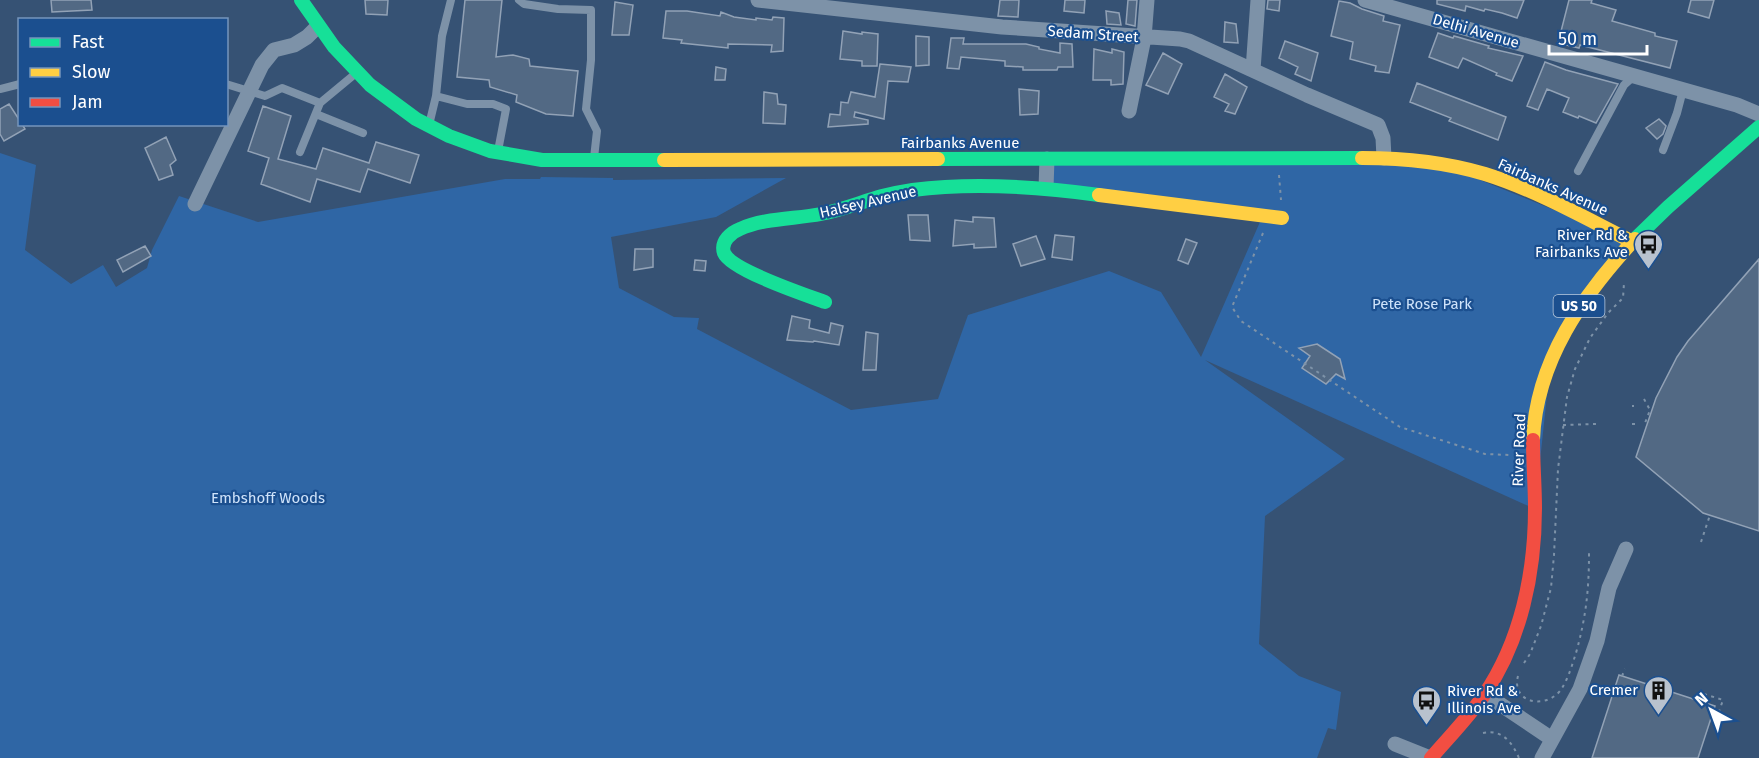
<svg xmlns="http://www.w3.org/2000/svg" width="1759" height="758" font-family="'Fira Sans',sans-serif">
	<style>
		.green { fill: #2f66a5 }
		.building { fill: #526984; stroke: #92a2b6; stroke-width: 1.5 }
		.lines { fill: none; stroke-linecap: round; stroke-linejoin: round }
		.path { stroke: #7d92a8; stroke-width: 2; stroke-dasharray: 3 4.5; stroke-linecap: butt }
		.lane { stroke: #7d92a8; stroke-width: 8 }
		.street { stroke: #7d92a8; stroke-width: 15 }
		.fast { stroke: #16e098; stroke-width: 14 }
		.slow { stroke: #ffcf43; stroke-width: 14 }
		.jam { stroke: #f24e42; stroke-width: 14 }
		.labels { text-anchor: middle; stroke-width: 4.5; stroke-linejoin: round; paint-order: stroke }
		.shield { fill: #1b4f8f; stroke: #bbcadd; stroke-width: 1.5 }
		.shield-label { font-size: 14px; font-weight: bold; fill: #fff }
		.street-label { font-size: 15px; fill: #fff; stroke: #1b4f8f }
		.poi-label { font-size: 15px; fill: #fff; stroke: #1b4f8f; text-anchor: end }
		.park-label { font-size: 15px; fill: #cfe3fa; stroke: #1b4f8f }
	</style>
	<rect width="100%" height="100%" fill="#365274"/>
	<path class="green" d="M0,153L36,165L25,250L71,284L103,265L116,287L147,268L152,250L179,196L258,222L505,179H540L541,177L613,178V180L786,178L716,217L611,237L619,288L674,317L699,318L697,329L851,410L938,399L968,315L1109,271L1161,292L1201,357L1263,215L1046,188L1047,159L1443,165L1631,241L1550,366L1535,509L1205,360L1345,459L1265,516L1259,644L1299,676L1341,692L1336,730L1328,728L1317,758H0Z"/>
	<path class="building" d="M51,0H91L92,10L52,12Z
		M365,0H388L387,15L366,14Z
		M465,0H502L496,57L513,55L529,59L530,66L578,71L573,116L546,114L516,102L517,95L490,87L489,80L457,77Z
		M1000,0H1019L1018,17L998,16Z
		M1065,0H1085L1084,13L1064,11Z
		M1128,0H1137L1135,26L1126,24Z
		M1268,0H1280L1279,11L1267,9Z
		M1437,0H1524L1517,18L1502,13L1485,9L1484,11L1466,6L1465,11L1437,4Z
		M1569,0H1592L1591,3L1616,10L1612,21L1655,33V36L1677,41L1670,68L1580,45L1579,48L1558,43Z
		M1691,0H1714L1709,18L1688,12Z
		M1339,1L1350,3L1362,9L1384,16L1383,21L1400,25L1389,73L1375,71L1376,66L1350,59L1353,42L1331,36Z
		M615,2L633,5L629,35H612Z
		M666,11H687L720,16L721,12L734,17L756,20V18L772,20L773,17L784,18L783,51L771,52L772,45L728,44V48L681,43L682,40L663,38Z
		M1106,11L1119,13L1121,25L1107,24Z
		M1225,22L1236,24L1238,43L1224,42Z
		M843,31L862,34V32L878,34L877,66H862V61L840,59Z
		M1438,33L1453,38L1454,36L1489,46L1488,48L1523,56L1512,81L1496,75L1497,73L1463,58L1458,68L1429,57Z
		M916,36L929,37V65L916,66Z
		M951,38H964L963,44H1026L1039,47V49L1060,53V43L1072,44L1073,67H1058L1057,70H1023V67L1005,66V61L961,57L959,69L947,68Z
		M1285,41L1318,53L1311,81L1295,74L1298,67L1279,58Z
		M1094,49L1112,53V49L1124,52L1123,84L1111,85V80H1093Z
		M1163,53L1182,64L1168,94L1146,85Z
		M1545,62L1566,70L1618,84L1596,123L1579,116L1578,118L1563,112L1569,98L1547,89L1538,110L1527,106Z
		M880,64L911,67L908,82L888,81L884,119L855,112L854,117L868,120V124L828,127L830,114L840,115L841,102L848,103L851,92L875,97Z
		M716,67L726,69L725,80H715Z
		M1225,74L1247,87L1235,114L1225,111L1229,104L1214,97Z
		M1417,83L1506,117L1498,140L1449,121L1451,118L1410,102Z
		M1019,89L1039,91L1038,114L1020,115Z
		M764,92L777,94L778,104L786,105L785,124L763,123Z
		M9,104L20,121V124H22L25,129L4,141L0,134V109Z
		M263,106L291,116L278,159L316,169L323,148L369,163L376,142L419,155L410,183L368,169L360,192L317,179L310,202L261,184L269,158L248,151Z
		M1659,119L1666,126L1663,134L1657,139L1646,128Z
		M166,137L176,160L170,165L173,175L159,180L145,148Z
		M908,215H928L930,241L910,240Z
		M973,217L994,218L996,247L974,248V244L953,246L955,220L973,222Z
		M1055,235L1074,237L1072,260L1052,257Z
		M1036,236L1045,259L1021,266L1013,244Z
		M1186,239L1197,243L1188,264L1178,260Z
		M145,246L151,256L123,272L117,260Z
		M635,249H653V267L634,270Z
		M1759,259V531L1703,513L1636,457L1656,398L1677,357L1688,341Z
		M695,260L706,261L705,271L694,270Z
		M792,316L810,320L809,328L829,333L831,323L843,326L839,345L814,341L813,342L787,340Z
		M866,332L878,334L876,370H863Z
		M1317,344L1340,359L1345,379L1336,374L1326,384L1302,368L1310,356L1299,348Z
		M1619,675L1715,706L1698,758H1592Z"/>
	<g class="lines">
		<path class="path" d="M1279,175L1281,200
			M1263,233L1232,307L1241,321L1400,427L1485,454L1510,455
			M1644,399L1650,410L1645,423L1647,424
			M1632,406H1634
			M1632,424H1635
			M1563,425L1596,424
			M1701,542L1710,515
			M1524,663L1530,654L1541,626L1551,588L1554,555L1558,469L1567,397L1575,369L1590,338L1608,313L1623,298L1624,283
			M1518,676C1511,702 1544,710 1560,691C1568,680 1572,665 1576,653C1586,617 1589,590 1589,553
			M1622,676L1625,669
			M1704,694L1723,700L1714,726L1709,724
			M1483,733C1502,729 1512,742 1519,758"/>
		<path class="lane" d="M519,0L524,4L558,9L591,10V60L586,109L597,131L594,158
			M226,84L265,96L282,88L320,103L355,74
			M0,89L20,84
			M436,96L467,104H493L506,109L498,151
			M316,114L363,133
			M429,125L436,96L442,36L451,0
			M1663,150L1677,113L1683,90
			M300,152L320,103
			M1578,171L1624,85L1633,77"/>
		<path class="street" d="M758,0L1002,27L1180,39L1189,41L1307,95L1378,125L1383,138L1384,158
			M1365,0L1737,105L1759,114
			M1253,70L1258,0
			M1129,111L1144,38L1147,0
			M1046,188L1047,159
			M195,204L262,65L274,50L294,45L307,37L318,26
			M1485,694L1552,739
			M1395,744L1430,758
			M1542,758L1580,689L1597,641L1609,588L1626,549"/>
		<path class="fast" d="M301,0L334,47L370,85L416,119L449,136L490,151L542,160H664
			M938,159L1362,158
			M1635,239L1668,207L1759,127
			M825,302C806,295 731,270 724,253C720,241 732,232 740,229C764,218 795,219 821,214C842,210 861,202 882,196C902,191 924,188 945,187C997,184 1048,188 1099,195"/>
		<path class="slow" d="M1362,158C1403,158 1445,162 1485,174C1536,190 1583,217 1631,241
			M664,160L938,159
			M1099,195L1282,218
			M1533,440C1536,361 1583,295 1635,239"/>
		<path class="jam" d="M1431,758C1449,737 1468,718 1484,695C1521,641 1535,573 1535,508C1535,486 1533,463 1533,440"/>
	</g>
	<defs>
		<symbol id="bus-pin" viewBox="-11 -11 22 30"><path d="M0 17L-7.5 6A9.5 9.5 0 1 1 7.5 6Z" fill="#b9c2ce" stroke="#1b4f8f"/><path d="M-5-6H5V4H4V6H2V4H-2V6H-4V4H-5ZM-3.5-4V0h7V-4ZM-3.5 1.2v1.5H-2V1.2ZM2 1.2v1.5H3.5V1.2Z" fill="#111"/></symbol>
		<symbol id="building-pin" viewBox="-11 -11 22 30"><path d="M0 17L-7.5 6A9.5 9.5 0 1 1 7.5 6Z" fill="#b9c2ce" stroke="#1b4f8f"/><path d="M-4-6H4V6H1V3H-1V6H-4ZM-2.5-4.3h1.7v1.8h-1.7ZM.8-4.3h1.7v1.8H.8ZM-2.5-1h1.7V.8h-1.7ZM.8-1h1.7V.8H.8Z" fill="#111"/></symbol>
	</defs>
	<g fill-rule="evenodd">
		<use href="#bus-pin" x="1632" y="228" width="33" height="45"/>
		<use href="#building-pin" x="1642" y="674" width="33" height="45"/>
		<use href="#bus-pin" x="1410" y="684" width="33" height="45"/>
	</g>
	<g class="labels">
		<rect class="shield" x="1553.5" y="295" width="51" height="22" rx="4.5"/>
		<g class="shield-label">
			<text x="1579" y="311">US 50</text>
		</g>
		<g class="street-label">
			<text transform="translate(1476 31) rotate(16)" y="5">Delhi Avenue</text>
			<text transform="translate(1093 34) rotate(4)" y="5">Sedam Street</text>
			<text x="960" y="148">Fairbanks Avenue</text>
			<text transform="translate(1553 187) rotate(24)" y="5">Fairbanks Avenue</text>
			<text transform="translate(868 202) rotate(-13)" y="5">Halsey Avenue</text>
			<text transform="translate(1519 450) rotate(-88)" y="5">River Road</text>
		</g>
		<g class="poi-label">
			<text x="1628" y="240">River Rd &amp;<tspan x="1628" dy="17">Fairbanks Ave</tspan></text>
			<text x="1638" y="695">Cremer</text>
			<text x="1447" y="696" text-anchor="start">River Rd &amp;<tspan x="1447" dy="17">Illinois Ave</tspan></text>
		</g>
		<g class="park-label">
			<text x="1422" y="309">Pete Rose Park</text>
			<text x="268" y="503">Embshoff Woods</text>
		</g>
	</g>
	<rect x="18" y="18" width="210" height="108" fill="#1b4f8f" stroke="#7695bc" stroke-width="1.5"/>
	<rect x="30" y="38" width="30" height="9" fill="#16e098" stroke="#7695bc" stroke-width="1.5"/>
	<text x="72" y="48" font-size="18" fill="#ffffff">Fast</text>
	<rect x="30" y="68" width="30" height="9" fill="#ffcf43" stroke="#7695bc" stroke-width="1.5"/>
	<text x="72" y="78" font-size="18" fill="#ffffff">Slow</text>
	<rect x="30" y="98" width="30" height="9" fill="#f24e42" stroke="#7695bc" stroke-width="1.5"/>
	<text x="72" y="108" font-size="18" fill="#ffffff">Jam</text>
	<g transform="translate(1711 710) rotate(319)" stroke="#1b4f8f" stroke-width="4.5" paint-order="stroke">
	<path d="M0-4.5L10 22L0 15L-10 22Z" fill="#ffffff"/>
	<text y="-9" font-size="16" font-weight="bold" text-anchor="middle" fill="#ffffff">N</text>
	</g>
	<path d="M1549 45v9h98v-9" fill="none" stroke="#ffffff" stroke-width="3"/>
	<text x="1558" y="45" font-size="18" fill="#ffffff" stroke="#1b4f8f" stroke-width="4.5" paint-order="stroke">50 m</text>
</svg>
